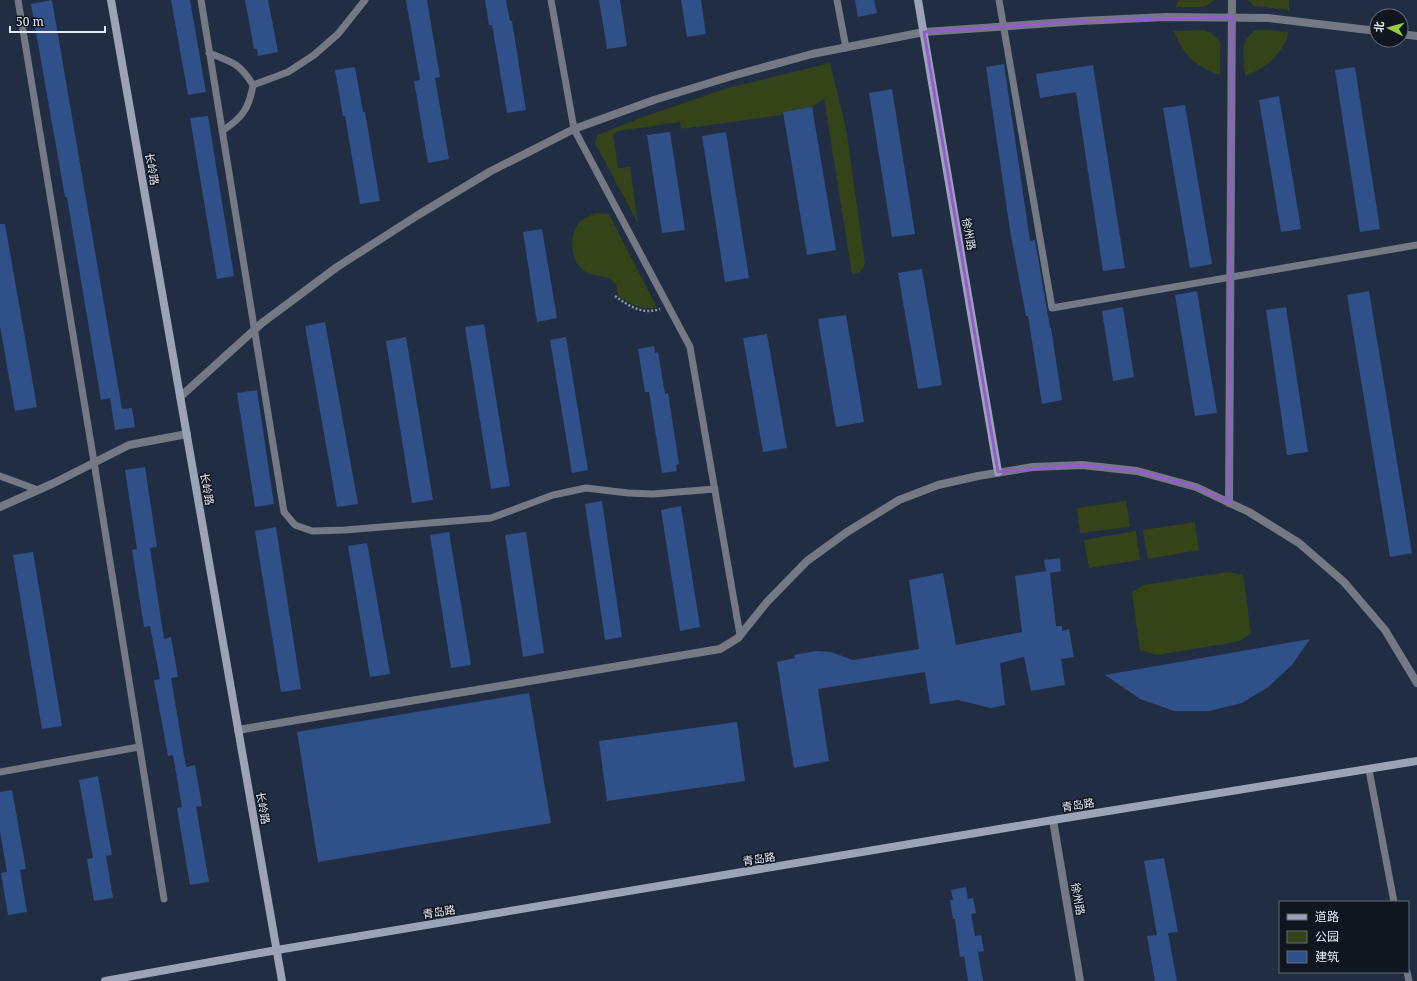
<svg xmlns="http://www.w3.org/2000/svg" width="1417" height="981" font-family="'Noto Serif','Noto Sans SC',serif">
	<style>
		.green { fill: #334518 }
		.building { fill: #30508a }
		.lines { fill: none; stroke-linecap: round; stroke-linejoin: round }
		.path { stroke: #8a94a5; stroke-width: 2.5; stroke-dasharray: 2 2; stroke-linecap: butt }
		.lane { stroke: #737985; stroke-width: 7 }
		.street { stroke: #737985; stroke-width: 8 }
		.secondary { stroke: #9aa4b6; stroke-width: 8 }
		.marked { fill: none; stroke: #955ccd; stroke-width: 3; stroke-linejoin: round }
		.labels { text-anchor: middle; stroke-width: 3; stroke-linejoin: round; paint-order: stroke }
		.street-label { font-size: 11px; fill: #e2eaf8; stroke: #10161f }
	</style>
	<rect width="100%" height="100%" fill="#212d42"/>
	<path class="green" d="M1179,0H1215L1204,7H1176Z
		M1248,0H1289V10L1254,6Z
		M1203,30L1211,33L1220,42V75C1195,66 1184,56 1174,31Z
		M1256,30H1270L1288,32C1288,37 1286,40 1284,44C1274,62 1263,68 1245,76C1244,57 1238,42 1256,30Z
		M830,63L846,128L865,264L860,272L852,274L824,98L812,107L783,112L782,115L681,129L680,122L617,131L613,136L618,168L630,167L638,223L595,143L597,135L643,117L728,88Z
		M595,213L609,214L657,308C638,309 632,305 617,295C617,291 618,286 615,283C608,273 591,280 579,266C570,255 570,234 579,223C583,218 590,216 595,213Z
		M1126,501L1130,527L1080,533L1077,508Z
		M1195,522L1199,550L1148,559L1143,530Z
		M1136,531L1140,560L1089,568L1084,540Z
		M1229,572L1243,575L1251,633L1240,641L1157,655L1140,650L1132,593L1143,585Z"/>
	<path class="building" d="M52,0L122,409L132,408L135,427L115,430L110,398L101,400L67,197H65L31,4Z
		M171,0H190L206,92L188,95Z
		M245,0H268L278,52L258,56L257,49H254Z
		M406,0H427L440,77L435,78L449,159L428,163L414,81L420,80Z
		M485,0H506L510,21H512L526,110L507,113L492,25H489Z
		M599,0H620L627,46L607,49Z
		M681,0H701L706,34L687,37Z
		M855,0H874L877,13L858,17Z
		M1004,64L1030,241L1035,240L1050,328H1051L1062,400L1042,404L1028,316H1026L1010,230L986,67Z
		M1093,65L1125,268L1103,271L1076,92L1040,98L1036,74Z
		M355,67L363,112H365L380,201L360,204L345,116H343L335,70Z
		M1355,67L1380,229L1360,232L1335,70Z
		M892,89L915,234L892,237L869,93Z
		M1279,96L1301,229L1281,232L1259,100Z
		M1185,105L1212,264L1190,268L1163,108Z
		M812,107L836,250L807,255L783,112Z
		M208,116L234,276L217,279L190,118Z
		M670,132L685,230L662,233L647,135Z
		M726,132L749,278L725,282L702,136Z
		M0,224H5L37,407L15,411L0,326Z
		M542,229L557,318L537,322L523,232Z
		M922,269L942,385L918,389L898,273Z
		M1197,291L1217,413L1195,416L1175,295Z
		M1369,291L1412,553L1390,557L1347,295Z
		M1123,307L1134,377L1113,381L1102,311Z
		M1286,307L1308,452L1287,455L1266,310Z
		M846,315L864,422L836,427L818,319Z
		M325,322L358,504L337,507L305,326Z
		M484,324L510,486L491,489L465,327Z
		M767,334L787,448L763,452L743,338Z
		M406,337L433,500L412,503L386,341Z
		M566,337L588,470L572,473L550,340Z
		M654,346L655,353L658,352L665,394L668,393L679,464L676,465L677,471L662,473L649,392H645L638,349Z
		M257,390L274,504L255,507L237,393Z
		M145,467L157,547L150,548L164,639L171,637L178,677L171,678L186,767L195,765L202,806L196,807L209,882L190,885L177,808L182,807L173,755L168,756L154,680L160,679L150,626L144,627L132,550L137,549L125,470Z
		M602,501L622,637L605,640L585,504Z
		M681,506L700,627L680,631L661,510Z
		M276,527L301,689L281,692L255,531Z
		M449,532L471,665L451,668L430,535Z
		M526,532L544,653L523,657L505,535Z
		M367,543L390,674L370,677L348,546Z
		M33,552L62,726L42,729L13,555Z
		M1060,558L1061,571L1050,573L1056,626H1062V631L1069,629L1074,657L1061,659L1065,685L1031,691L1024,657L1000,663L1005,705L991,708L958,700L930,704L925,672L818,689L829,761L794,768L777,662L795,658L794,655L816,651L831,652L853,660L919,649L909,580L943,573L956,645L1022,632L1015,576L1046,571L1044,560Z
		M1310,639L1292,665L1268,687L1242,703L1209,711H1174L1140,699L1105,675Z
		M529,693L551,823L318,862L297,732Z
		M737,722L745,781L607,801L599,741Z
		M98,776L112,855L106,856L113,898L94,901L87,859L93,858L79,780Z
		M12,790L26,869L20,870L27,912L8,915L1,873L7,872L0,832V792Z
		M1164,858L1178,932L1168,933L1177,981H1155L1147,936L1157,935L1144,861Z
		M966,887L968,899L973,898L976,913L971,914L975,936L981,935L984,951L978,952L983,981H968L964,956L960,957L955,919H953L950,900H953L951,890Z"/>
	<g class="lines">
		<path class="path" d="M615,296C629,306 642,315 660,309"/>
		<path class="lane" d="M18,0L94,462L164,899
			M201,0L284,512L295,525L312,531L345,530L491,518L553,495L586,488L628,493L653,494L715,489
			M551,0L574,129L690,347L740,635
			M837,0L846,48
			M999,0L1052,308L1417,245
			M209,53C233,62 240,64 253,85C249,109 242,118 222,131
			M253,85L288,72L314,55L338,34L365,0
			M0,476L38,490
			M1369,770L1394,902
			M0,772L139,747
			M1407,972L1409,981"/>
		<path class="street" d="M1401,34L1417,36
			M180,397L262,323L337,267L418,215L491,171L574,129L654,100L732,76L812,54L924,32L1081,21L1166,17L1268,18L1377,31
			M1229,503L1232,0
			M0,507L54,483L129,445L187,434
			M238,730L720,649L738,638L767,602L807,561L847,532L899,500L938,485L978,476L1033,467L1082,465L1137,471L1196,487L1249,512L1299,543L1344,582L1385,630L1417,683
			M1053,820L1080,981"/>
		<path class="secondary" d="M111,0L282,981
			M918,0L998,472
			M105,981L277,950L1053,820L1417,761"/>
	</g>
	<path class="marked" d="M1232,17L1229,503L1196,487L1137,471L1082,465L998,472L924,32L1081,21Z"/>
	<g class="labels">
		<g class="street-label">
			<text transform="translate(152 169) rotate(80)" y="4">长岭路</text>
			<text transform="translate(969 234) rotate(80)" y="4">徐州路</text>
			<text transform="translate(207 489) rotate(80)" y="4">长岭路</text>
			<text transform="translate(1078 805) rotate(-9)" y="4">青岛路</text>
			<text transform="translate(263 808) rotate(80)" y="4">长岭路</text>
			<text transform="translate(759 859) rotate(-9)" y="4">青岛路</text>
			<text transform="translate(1078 899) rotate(80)" y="4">徐州路</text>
			<text transform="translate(439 912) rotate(-9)" y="4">青岛路</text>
		</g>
	</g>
	<rect x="1279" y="901" width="130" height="72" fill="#10161f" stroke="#646b76"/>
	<rect x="1287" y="914" width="20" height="6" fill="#9aa4b6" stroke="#646b76"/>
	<text x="1315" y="921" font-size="12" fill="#e2eaf8">道路</text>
	<rect x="1287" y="931" width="20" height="12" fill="#334518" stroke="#646b76"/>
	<text x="1315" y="941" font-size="12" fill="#e2eaf8">公园</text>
	<rect x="1287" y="951" width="20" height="12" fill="#30508a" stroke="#646b76"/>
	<text x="1315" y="961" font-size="12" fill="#e2eaf8">建筑</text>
	<g transform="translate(1389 28) rotate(276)"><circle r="19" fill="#10161f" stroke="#646b76"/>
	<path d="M0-3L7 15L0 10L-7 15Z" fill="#96cc3a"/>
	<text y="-6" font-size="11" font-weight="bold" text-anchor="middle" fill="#e2eaf8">北</text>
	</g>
	<path d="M10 26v6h95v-6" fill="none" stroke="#e2eaf8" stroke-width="2"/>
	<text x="16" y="26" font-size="12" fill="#e2eaf8" stroke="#10161f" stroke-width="3" paint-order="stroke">50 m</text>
</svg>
